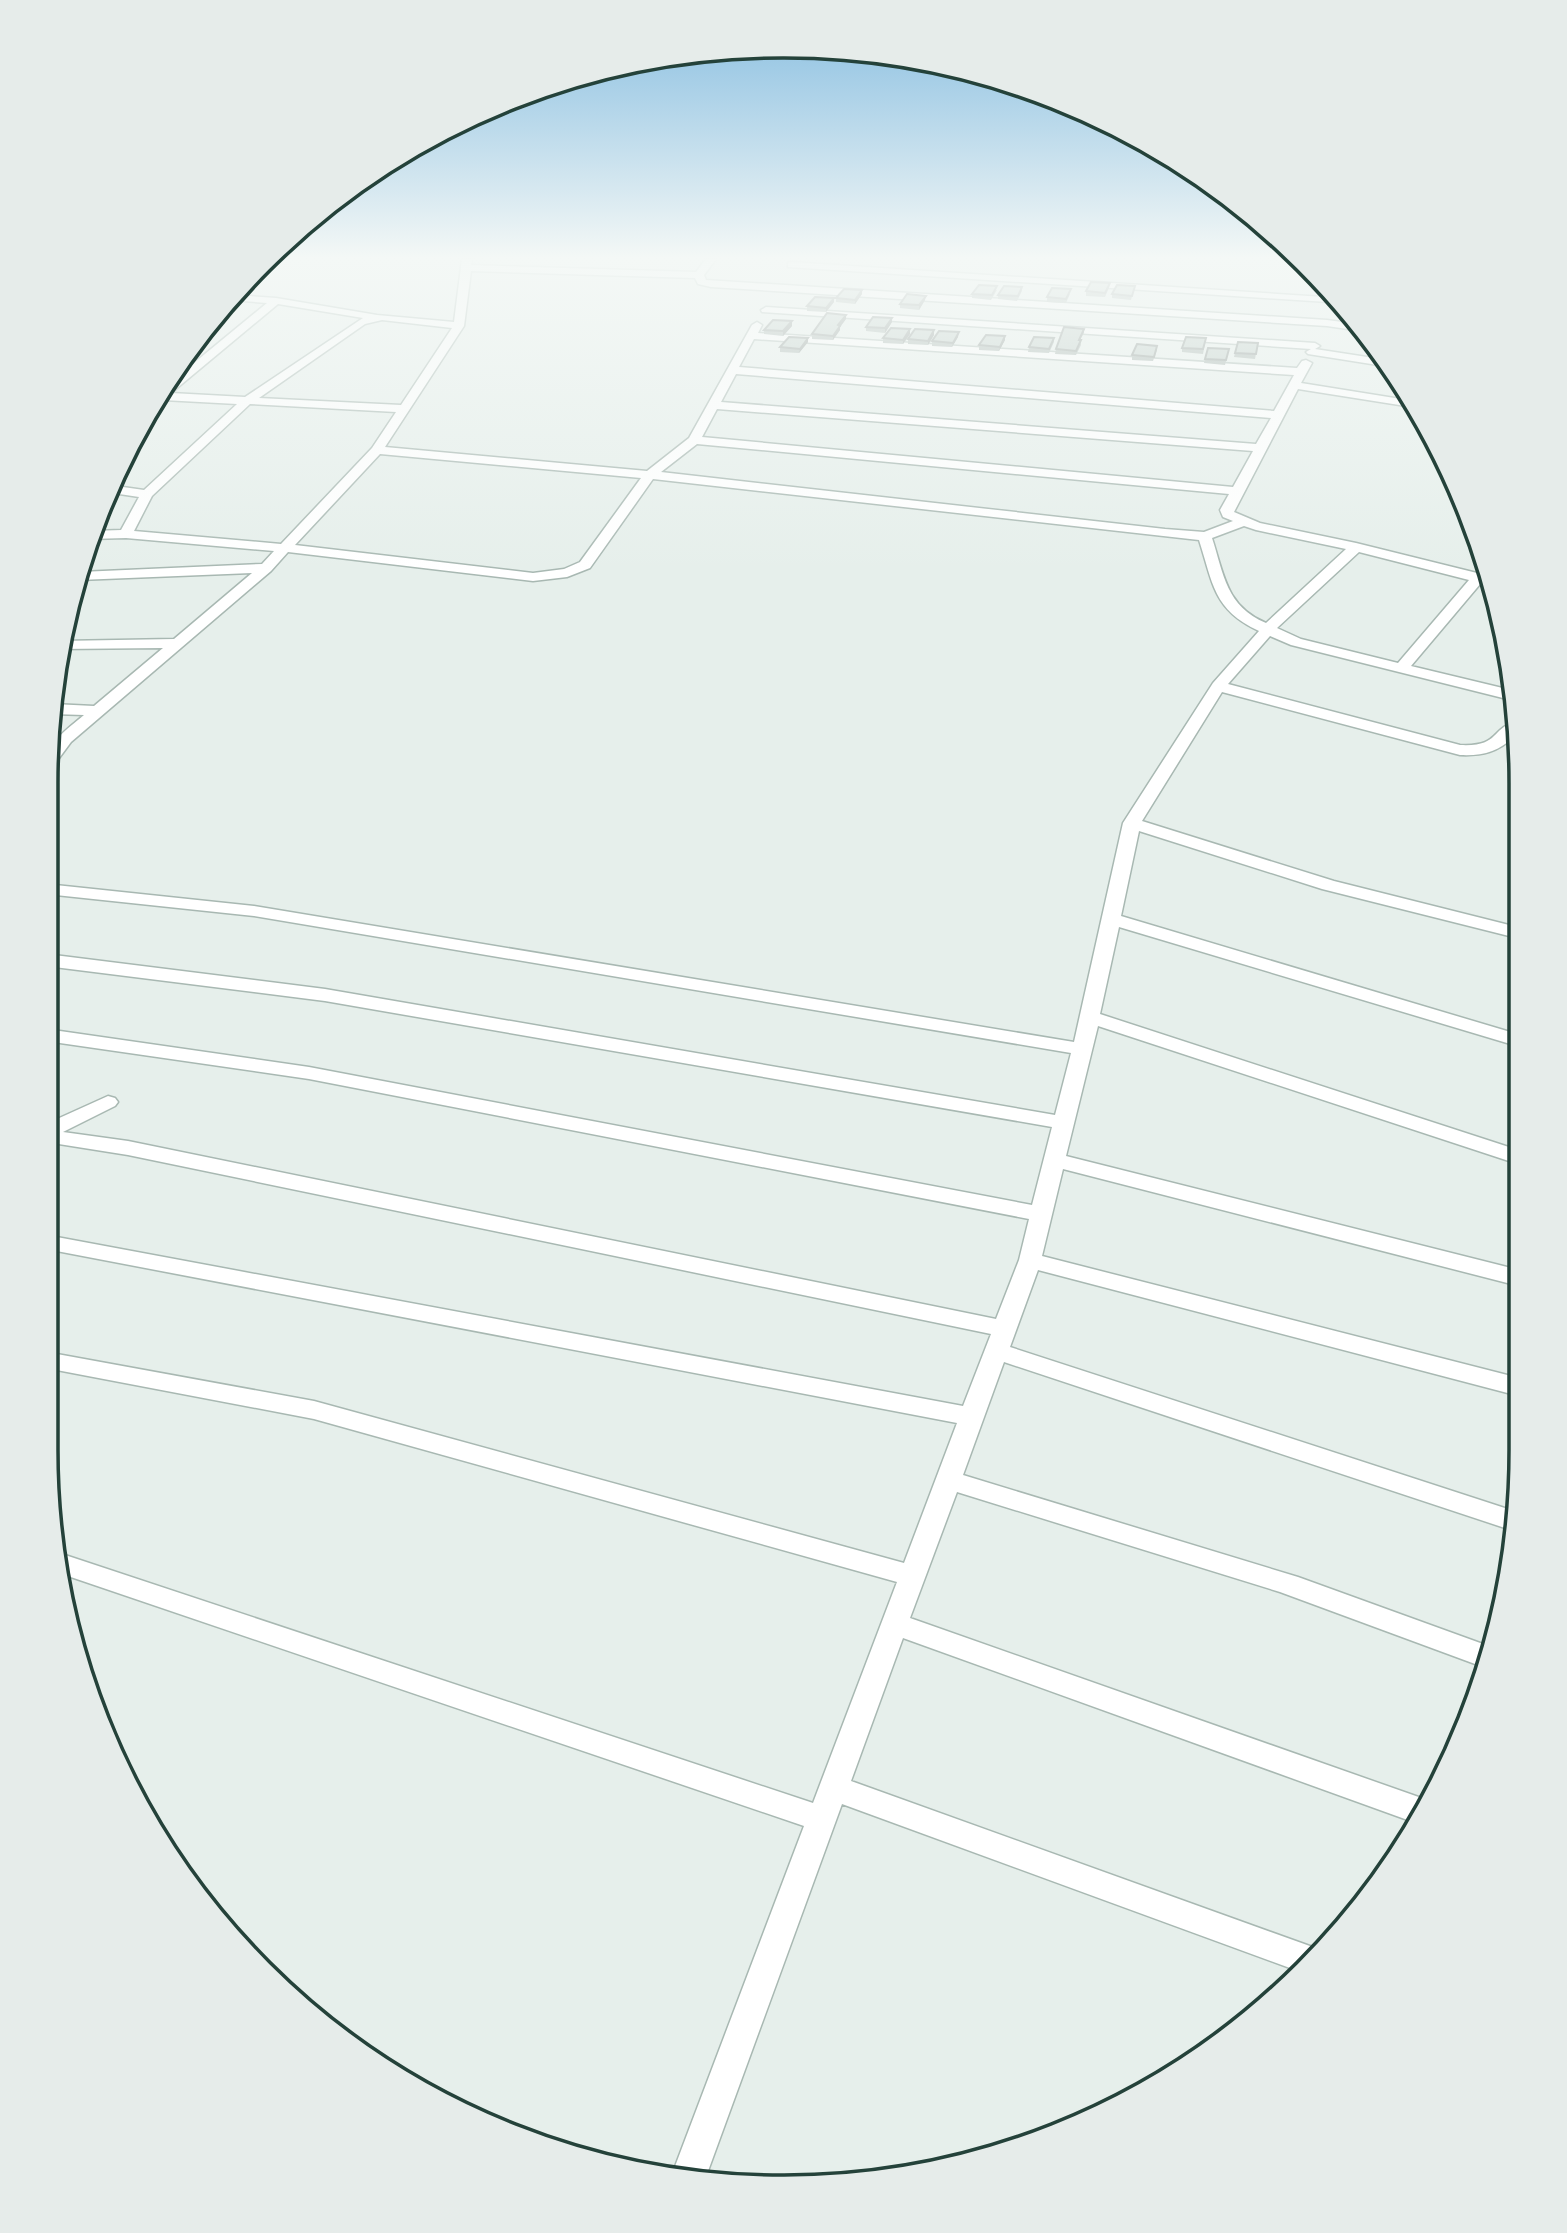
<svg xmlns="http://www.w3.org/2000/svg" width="1567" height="2233" font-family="'Fira Sans',sans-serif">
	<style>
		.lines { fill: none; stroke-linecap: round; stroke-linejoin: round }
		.minor-casing { stroke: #a8b8b2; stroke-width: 3 }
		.minor { fill: #fff; fill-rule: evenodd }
		.wall { fill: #a1aea9 }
		.shaded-wall { fill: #838d89 }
		.building { fill: #bbcac4; stroke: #838d89; stroke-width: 2 }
		.rim { fill: none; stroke: #24423a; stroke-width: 3.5 }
	</style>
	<rect width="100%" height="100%" fill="#e6efeb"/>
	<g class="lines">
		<defs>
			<path id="minor" d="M462,259H472L471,265L696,272L706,259H716L704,275L706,280L1327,320L1357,324L1361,331L1327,326L711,287L698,284L695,278L471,271L464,326L385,447L647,471L689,438L752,325L757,322L762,325L758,333L1297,368L1302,361L1306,360L1312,363L1301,383L1407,400L1412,407L1298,389L1234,512L1260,523L1356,543L1489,576L1491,585L1481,583L1411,666L1515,691V701L1291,645L1270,636L1228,684L1460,745C1500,747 1490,729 1515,722V736C1498,752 1483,756 1460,755L1222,692L1142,821L1334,881L1517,927V938L1322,889L1139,831L1121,916L1517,1034V1046L1119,927L1100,1014L1518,1150V1164L1098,1026L1066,1156L1519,1270V1286L1063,1169L1042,1256L1519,1378V1396L1038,1270L1010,1347L1517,1512L1514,1531L1004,1362L963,1475L1298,1577L1494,1648L1486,1668L1280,1592L957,1492L910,1618L1430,1801L1416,1823L903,1638L851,1781L1321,1950L1301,1972L842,1804L704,2182L671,2177L804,1826L62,1574L59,1553L813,1803L897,1582L314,1419L46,1368V1352L314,1401L904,1563L957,1423L46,1249V1235L963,1406L991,1334L128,1155L46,1142V1124L108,1096L115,1098L118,1102L115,1106L63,1132L128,1141L996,1319L1019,1260L1029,1219L309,1079L46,1041V1029L309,1067L1032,1205L1052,1127L325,1001L46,966V954L325,989L1055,1115L1071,1053L254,916L46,894V884L254,906L1074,1042L1123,823L1213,683L1259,631C1213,610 1213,583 1199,540L653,479L590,568L567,577L533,581L288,552L271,571L71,742L54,765L47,767C50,739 64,732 84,715L52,714L53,704L94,706L163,648L59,649L60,641L174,639L252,573L79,580L80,572L262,564L274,551L126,538L90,539L93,531L121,530L139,497L106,492L109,485L144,490L237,404L163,400L152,403L160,391L267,303L230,300L235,295L276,298L377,315L454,322ZM278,304L363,318L245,397L171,393ZM382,320L452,328L401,405L259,398L365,324ZM754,339L1294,375L1274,411L739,367ZM736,374L1271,418L1256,444L721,402ZM250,404L396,412L372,448L281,544L134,531L152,496ZM717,409L1253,451L1233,487L702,437ZM697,444L1229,494L1220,510L1223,517L1233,521L1204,532L1165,529L661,472ZM380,454L641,478L580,562L564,569L533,573L295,545ZM1244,526L1256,530L1346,549L1266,623C1226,606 1224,575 1212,538ZM1359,552L1469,580L1398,663L1301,639L1277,628Z
				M791,262L1339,298L1343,303L788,267V263Z
				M766,307L1315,343L1320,346L1315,349L1380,359L1384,366L1308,354L1306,352L1311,349L762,312L761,310Z"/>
		</defs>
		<use href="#minor" class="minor-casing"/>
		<use href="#minor" class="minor"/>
	</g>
	<path class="wall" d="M1110,283L1109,288L1105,297L1086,296V291Z
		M1135,286L1131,300L1112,298V294Z
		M1022,287V291L1017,301L998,299V295Z
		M997,290L991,300L972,298V294Z
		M862,294L855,304L836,302V298Z
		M1070,294L1066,303L1047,302V297Z
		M925,300L919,310L900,308V304Z
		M834,302L826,312L807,311V306Z
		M846,319L840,327V330L833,340L812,339V334Z
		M892,322L885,333L866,331V327Z
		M792,326L783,336L764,334V330Z
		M910,329V334L903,344L883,343V338Z
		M1084,329V333L1080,340L1081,345L1076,355L1055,354L1056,349Z
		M934,335L928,345L908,344V339Z
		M958,337L952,347L932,346V341Z
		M1054,338V342L1049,353L1028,352L1029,347Z
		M1206,338L1203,354L1182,352V348Z
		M1005,340L999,351L979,350V345Z
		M808,342L799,353L780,352V347Z
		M1258,343L1255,359L1234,357L1235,353Z
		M1229,349L1225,365L1204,363L1205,359Z
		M1157,350L1153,361L1132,360V355Z"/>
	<path class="shaded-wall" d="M862,290V294L855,304V300Z
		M926,296L925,300L919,310V305Z
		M834,298V302L826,312V308Z
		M846,315V319L840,327V330L833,340V336L838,325Z
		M892,318V322L885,333V328Z
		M792,321V326L783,336V331Z
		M910,329V334L903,344V340Z
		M934,330V335L928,345V341Z
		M959,332L958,337L952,347L953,343Z
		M1005,336V340L999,351L1000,347Z
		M808,338V342L799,353L800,349Z"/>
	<path class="building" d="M1091,282L1110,283L1105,293L1086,291Z
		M979,285L997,286L992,295L972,294Z
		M1117,285L1135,286L1132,296L1112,294Z
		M1004,286L1022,287L1018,296L998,295Z
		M1052,288L1071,289L1066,299L1047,297Z
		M844,289L862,290L855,300L836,298Z
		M907,294L926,296L919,305L900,304Z
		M815,297L834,298L826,308L807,306Z
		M827,313L846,315L838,325L840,326L833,336L812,334Z
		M873,317L892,318L885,328L866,327Z
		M773,320L792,321L783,331L764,330Z
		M1064,327L1084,329L1079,340H1081L1076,351L1056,349Z
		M891,328L910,329L903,340L883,338Z
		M915,329L934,330L928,341L908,339Z
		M939,331L959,332L953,343L932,341Z
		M986,335L1005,336L1000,347L979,345Z
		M789,337L808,338L800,349L780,347Z
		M1034,337L1054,338L1049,349L1029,347Z
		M1186,337L1206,338L1203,349L1182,348Z
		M1238,342L1258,343L1256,354L1235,353Z
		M1137,344L1157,346L1154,357L1132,355Z
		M1208,348L1229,349L1226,360L1205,359Z"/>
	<linearGradient id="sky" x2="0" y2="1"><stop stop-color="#84bce0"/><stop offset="0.45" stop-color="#f4f8f6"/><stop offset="1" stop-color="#f4f8f6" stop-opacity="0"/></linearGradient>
	<rect width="1567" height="572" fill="url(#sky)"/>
	<path d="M0 0H1567V2233H0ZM783 58H784A725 725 0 0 1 1509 783V1450A725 725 0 0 1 784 2175H783A725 725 0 0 1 58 1450V783A725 725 0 0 1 783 58Z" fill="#e6ecea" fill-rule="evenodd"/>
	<path class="rim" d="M783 58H784A725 725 0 0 1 1509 783V1450A725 725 0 0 1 784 2175H783A725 725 0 0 1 58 1450V783A725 725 0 0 1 783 58Z"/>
</svg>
